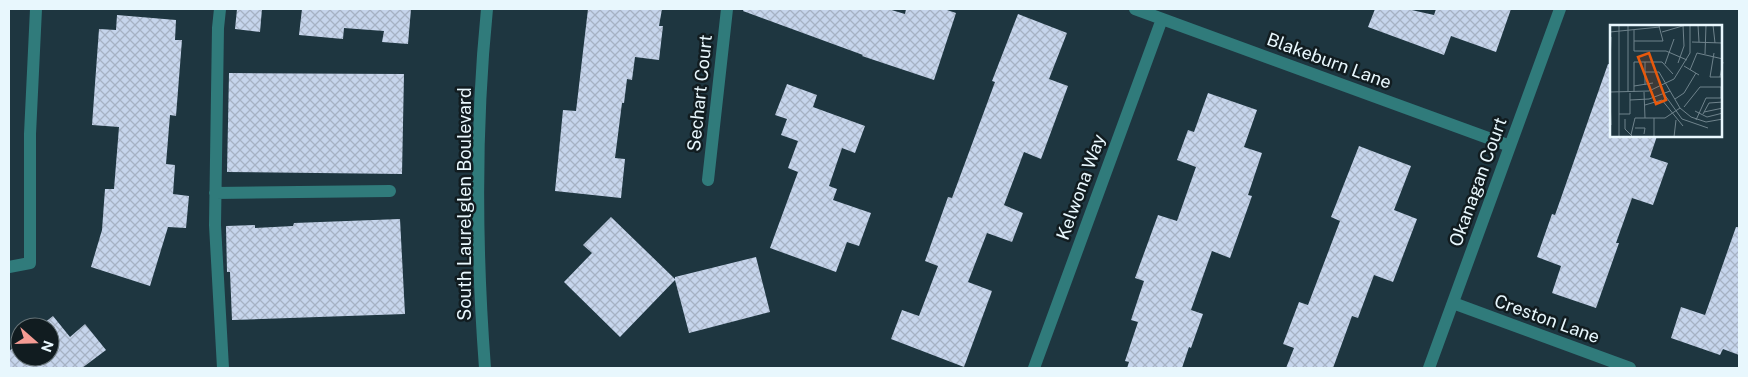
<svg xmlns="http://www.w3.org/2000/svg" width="1748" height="377" font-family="'Public Sans',sans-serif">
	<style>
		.building { fill: url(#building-cross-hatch) }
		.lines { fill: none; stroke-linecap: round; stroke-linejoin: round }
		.minor { stroke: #307b7b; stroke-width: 12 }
		.labels { text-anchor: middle; stroke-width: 5; stroke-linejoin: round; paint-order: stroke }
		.street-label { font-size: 18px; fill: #e8f7fd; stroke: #111c20 }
		.inset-road { fill: none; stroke: #6f838c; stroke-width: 1 }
		.view { fill: #e8590c; fill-opacity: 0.15; stroke: #e8590c; stroke-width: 2.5 }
		.inset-edge { fill: none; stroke: #e8f7fd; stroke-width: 2.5 }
	</style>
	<defs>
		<pattern id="building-cross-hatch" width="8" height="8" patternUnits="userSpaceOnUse" patternTransform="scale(1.25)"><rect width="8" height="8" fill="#c6d5ec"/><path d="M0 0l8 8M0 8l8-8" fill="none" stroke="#a6b2c4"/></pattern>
	</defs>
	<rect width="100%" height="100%" fill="#1e3640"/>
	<path class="building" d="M237,9H262L260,32L235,29Z
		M302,9H411L408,44L382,42L384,31L344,28L343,39L299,35Z
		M588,9H662L659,26H663L659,60L635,57L632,80L627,79L624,103H622L615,158L625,159L621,198L555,191L563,110L576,111Z
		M744,9H888L905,14L906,9H944L956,13L934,80L862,56L863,55L743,11Z
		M1375,9H1407L1434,15L1436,9H1511L1496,52L1451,36L1444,55L1368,27Z
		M1018,14L1067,33L1049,79L1068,86L1041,159L1024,152L1004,205L1023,213L1012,242L987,233L968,282L992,291L964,367L891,339L902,310L919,316L938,266L925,261L948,197L952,198L995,82L992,81Z
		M117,15L176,20L175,40H182L176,116L170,115L166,164L175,165L173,194L189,196L186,228L168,227L150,286L91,267L102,230L105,189H114L119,127L92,125L99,29L116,30Z
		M1608,64L1612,65V136H1657L1650,157L1668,163L1653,205L1632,198L1616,243H1619L1596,308L1552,293L1561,266L1537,257L1552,214L1555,215Z
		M229,73L404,74L402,174L227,172Z
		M787,84L817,95L813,107L865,126L855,153L842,148L829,186L837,189L833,200L871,213L859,246L847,242L836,272L770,248L798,172L788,168L798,141L781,135L787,119L775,115Z
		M1208,93L1257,110L1244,147L1262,153L1248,195L1252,196L1230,258L1212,251L1191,310L1203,314L1191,348L1189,347L1182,368H1127L1129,362L1125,361L1138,322L1131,320L1144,281L1135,278L1158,215L1177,221L1196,167L1177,160L1188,130L1194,132Z
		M1359,146L1411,166L1394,210L1417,219L1393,282L1374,275L1358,318L1352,316L1333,368H1286L1294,348L1283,344L1299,302L1308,305L1340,221L1331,217Z
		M611,217L675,279V277L756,257L770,312L689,333L675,280L620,337L564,282L592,253L583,245Z
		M400,219L405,314L232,320L230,272H227L226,226L255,225V228L293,226L294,223Z
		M1736,227H1739V355L1723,349L1720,355L1671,338L1681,307L1705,315Z
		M53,316L70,337L85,324L106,350L82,368H9V351L20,342V357H50V327H39Z"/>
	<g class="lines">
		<path class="minor" d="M220,9L218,28L215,225L223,368
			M1135,9L1510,146
			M708,180L727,9
			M215,193L390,191
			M9,267L30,263V134L36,9
			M1453,303L1630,368
			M485,368C476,249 475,128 487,9
			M1034,368L1162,19
			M1429,368L1560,9"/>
	</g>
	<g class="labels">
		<g class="street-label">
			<text transform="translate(1329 61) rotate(20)" y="6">Blakeburn Lane</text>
			<text transform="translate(700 93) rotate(-84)" y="6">Sechart Court</text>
			<text transform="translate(1478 182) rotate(-70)" y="6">Okanagan Court</text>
			<text transform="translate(1081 187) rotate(-70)" y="6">Kelwona Way</text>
			<text transform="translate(465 204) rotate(-90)" y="6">South Laurelglen Boulevard</text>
			<text transform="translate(1547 319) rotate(20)" y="6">Creston Lane</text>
		</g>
	</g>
	<g transform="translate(1610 25)">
		<rect width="112" height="112" fill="#1e3640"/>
		<path class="inset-road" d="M9,0V112M18,0V67M88,0L89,17M103,0L105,18M24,5V26H56L77,35M0,7L50,2M52,7L76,0M24,16H53L49,1M82,17L112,18M104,28L100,52H113M95,29L96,0M0,38L1,12M68,38L74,21L73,0M55,39L64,14M74,41L89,50M80,45L87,28L113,34M35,47H49L70,83L81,92L96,97L113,94M110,52L113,37M35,60V37M24,61L43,58M0,67L39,66L64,54L80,28V0M24,67V37H52L63,49M34,67L35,93M54,69L72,94L98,103M0,73L1,100M65,74L74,68L86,48M20,75L39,74L60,66M35,80L52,75L73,101M74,82L90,62H111V73M85,86L97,92L113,88M94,87L113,83M9,89H20V68M93,89L99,78L113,77M15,94V104L23,112M86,95L96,73H112M25,103H35L34,109M21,110L25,93H55L70,83M44,112V93M64,112L66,95"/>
		<path class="view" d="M39,28L56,75L46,79L28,32Z"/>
		<rect width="112" height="112" class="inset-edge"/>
	</g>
	<rect width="1748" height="377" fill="none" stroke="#e8f7fd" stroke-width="20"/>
	<g transform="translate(35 342) rotate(110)"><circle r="24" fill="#111c20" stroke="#677478"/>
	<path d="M0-4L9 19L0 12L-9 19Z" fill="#f59c94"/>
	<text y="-8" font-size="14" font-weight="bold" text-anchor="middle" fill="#e8f7fd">N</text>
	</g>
</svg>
